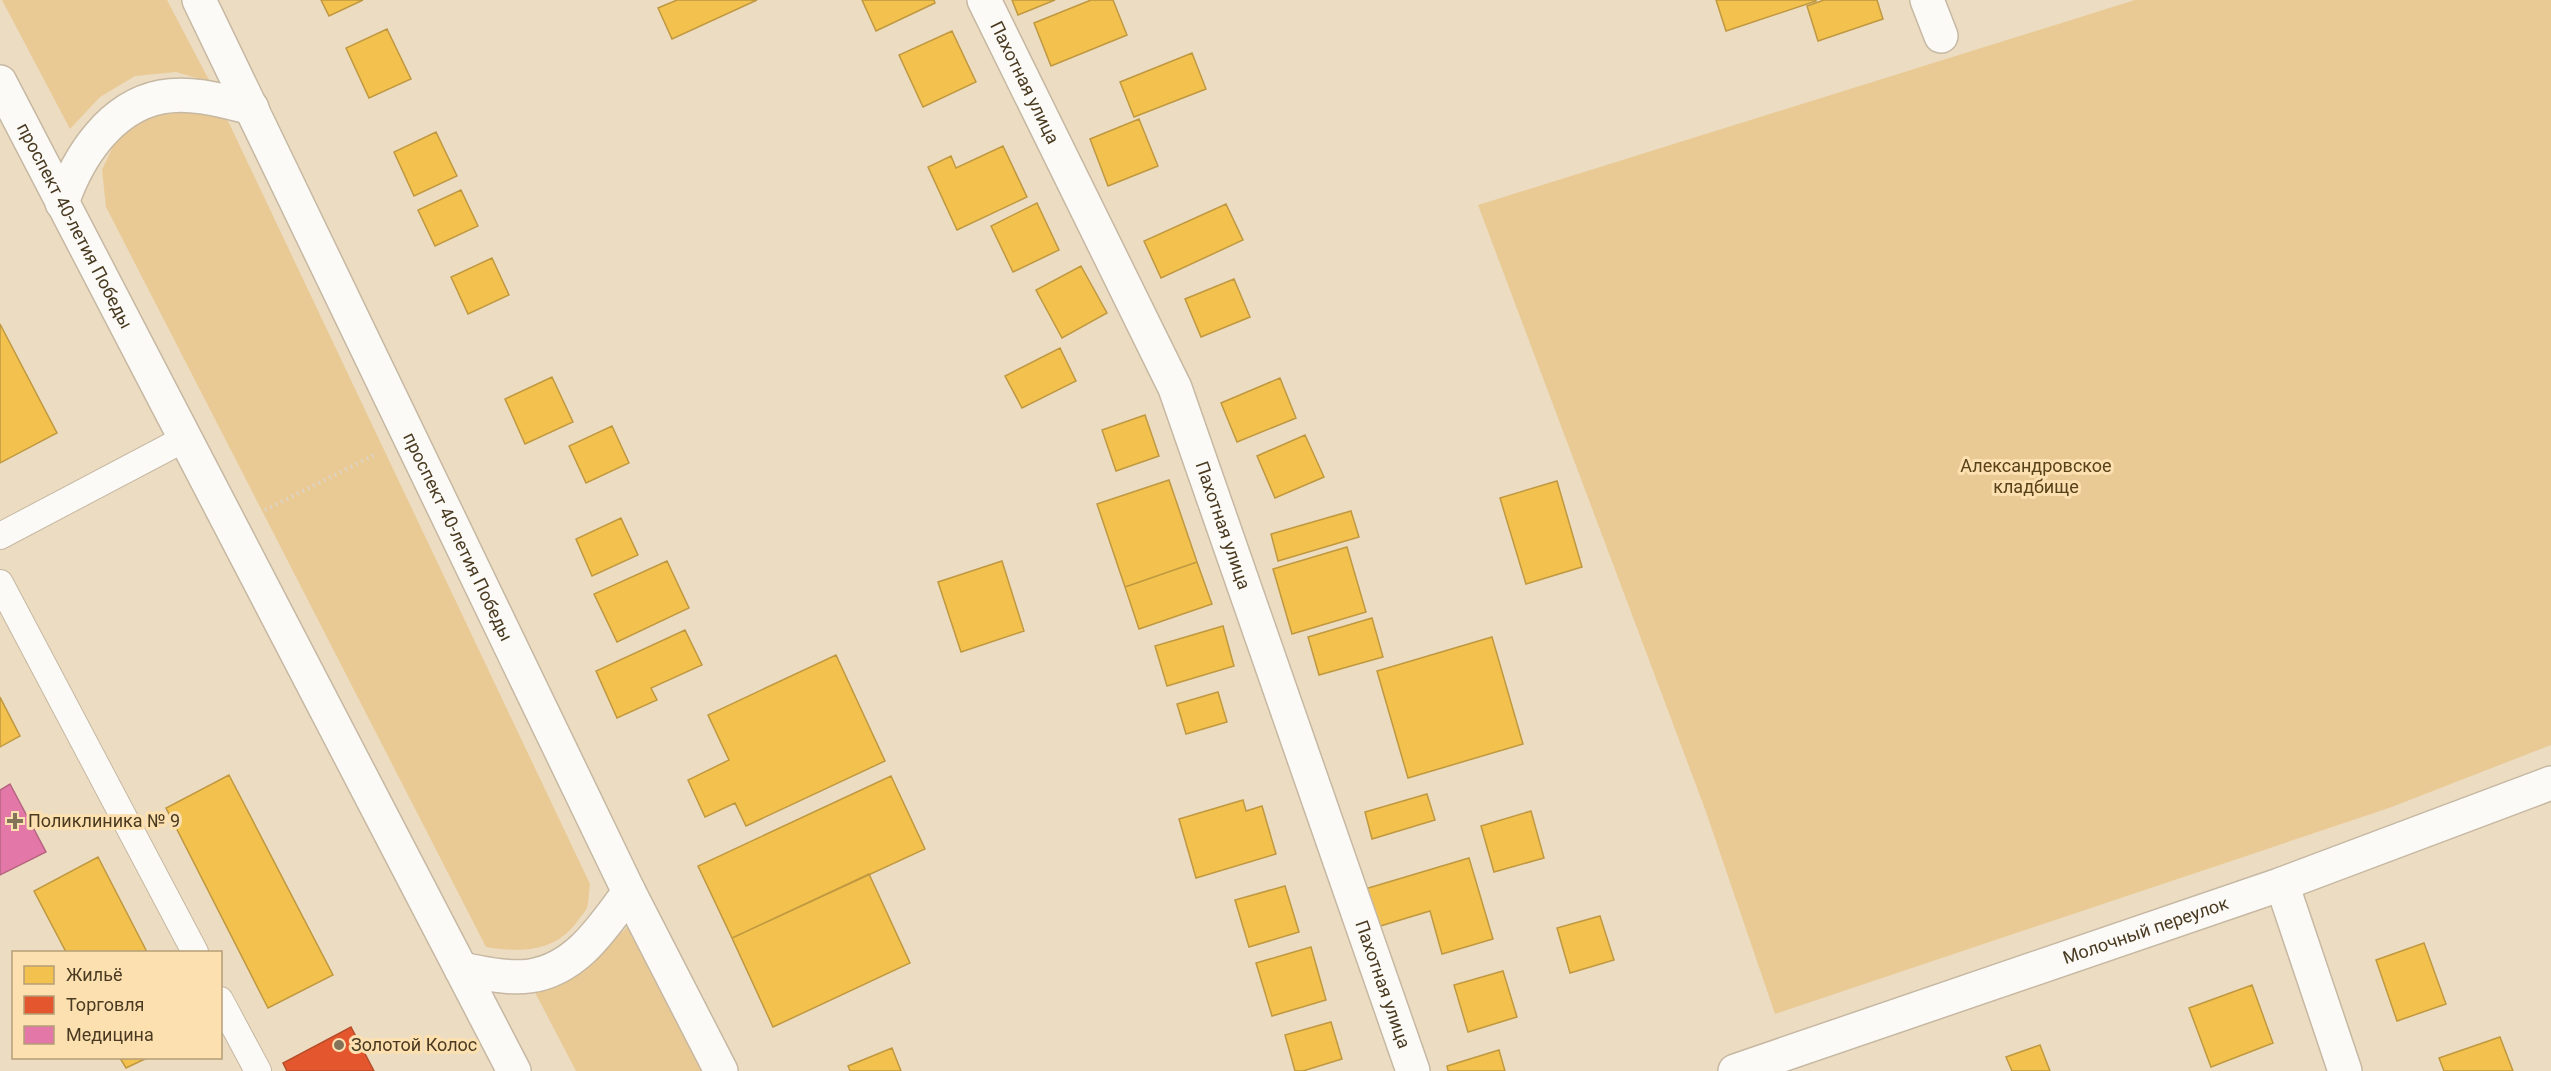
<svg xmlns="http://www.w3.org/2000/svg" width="2551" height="1071" font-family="Roboto,sans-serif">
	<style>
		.green { fill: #e9ca95 }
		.homes { fill: #f2c14e; stroke: #bf9840; stroke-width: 1.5 }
		.shops { fill: #e4572e; stroke: #b64e2a; stroke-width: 1.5 }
		.health { fill: #e377a8; stroke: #b56580; stroke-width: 1.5 }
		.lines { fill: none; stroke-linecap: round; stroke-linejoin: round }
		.lane-casing { stroke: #c6b8a2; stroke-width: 28 }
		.street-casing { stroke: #c6b8a2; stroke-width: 36 }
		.secondary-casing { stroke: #c6b8a2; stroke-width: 36 }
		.path { stroke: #dad5cd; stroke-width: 4; stroke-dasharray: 1.5 4.5; stroke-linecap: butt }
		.lane { stroke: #fcfaf6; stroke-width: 26 }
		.street { stroke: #fcfaf6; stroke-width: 33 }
		.secondary { stroke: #fcfaf6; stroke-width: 33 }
		.poi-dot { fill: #827359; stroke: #fde0b0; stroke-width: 2 }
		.labels { text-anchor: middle; stroke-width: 6; stroke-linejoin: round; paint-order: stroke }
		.street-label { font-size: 18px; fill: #493a21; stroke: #fde0b0 }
		.park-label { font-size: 18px; fill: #574119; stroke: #fde0b0 }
		.poi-label { font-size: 18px; fill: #493a21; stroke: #fde0b0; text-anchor: start }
	</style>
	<rect width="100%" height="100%" fill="#ecdcc2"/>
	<path class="green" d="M2,0H167L210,82L176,72L135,76L100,97L70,129Z
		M2135,0H2551V745L2389,808L1775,1014L1705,809L1478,205Z
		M202,110L228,121L590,884C589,891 589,901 587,908C585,912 581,916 579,919C557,952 522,953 486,947L106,207L102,170L115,142L139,123L169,111Z
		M633,922L708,1071H576L528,979L609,944Z"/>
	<path class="homes" d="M321,0H363L329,16Z
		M677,0H757L672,39L658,8Z
		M862,0H934L935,3L876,31Z
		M1012,0H1055L1018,15Z
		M1091,0H1113L1127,35L1051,66L1034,23Z
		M1716,0H1816V1L1726,31Z
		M1824,0H1877L1883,19L1818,41L1807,6Z
		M387,29L411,79L369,98L346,48Z
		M952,31L976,82L923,107L899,55Z
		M1192,53L1206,89L1134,117L1120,82Z
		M1139,119L1158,166L1108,186L1090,139Z
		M436,132L457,176L414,196L394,152Z
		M1003,146L1027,197L957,230L928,167L951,156L956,168Z
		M461,190L478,226L435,246L418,210Z
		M1037,203L1059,250L1013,272L991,226Z
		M1226,204L1243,240L1161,278L1144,241Z
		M492,258L509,295L468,314L451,277Z
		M1081,266L1107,313L1062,338L1036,290Z
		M1234,279L1250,317L1201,337L1185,299Z
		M0,324L57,433L0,463Z
		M1060,348L1076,381L1022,408L1005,376Z
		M552,377L573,422L525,444L505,399Z
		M1280,378L1296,418L1237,442L1221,403Z
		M1145,415L1159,456L1116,471L1102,430Z
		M612,426L629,463L586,483L569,446Z
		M1305,435L1324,477L1275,498L1257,456Z
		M1169,480L1197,562L1125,587L1097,504Z
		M1557,481L1582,567L1526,584L1500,498Z
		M1351,511L1359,537L1278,561L1271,534Z
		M621,518L638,555L592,576L576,539Z
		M1347,547L1366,612L1292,634L1273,569Z
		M667,561L689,608L617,642L594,594Z
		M1002,561L1024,631L961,652L938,582Z
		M1197,562L1212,604L1139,629L1125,587Z
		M1372,618L1383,657L1319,675L1308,637Z
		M1223,626L1234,666L1167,686L1155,646Z
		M685,630L702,665L651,688L657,700L617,718L596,671Z
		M1492,637L1523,744L1408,778L1377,671Z
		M836,655L885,761L746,826L735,803L705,817L688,780L729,760L708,715Z
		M1218,692L1227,722L1186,734L1177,704Z
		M0,697L20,736L0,747Z
		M229,775L333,975L268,1008L166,808Z
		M891,776L925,849L732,938L698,866Z
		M1427,794L1435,820L1372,839L1365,812Z
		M1243,800L1246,811L1262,806L1276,854L1196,878L1179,819Z
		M1531,811L1544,858L1494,872L1481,826Z
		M98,857L147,952H66L34,891Z
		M1469,858L1493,939L1442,954L1430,911L1377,927L1365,889Z
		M869,874L910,963L773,1027L732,938Z
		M1285,886L1299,932L1249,947L1235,900Z
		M1600,916L1614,960L1570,973L1557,928Z
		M2424,943L2446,1004L2397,1021L2376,960Z
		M1311,947L1326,1000L1272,1016L1256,963Z
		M1503,971L1517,1017L1468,1032L1454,985Z
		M2252,985L2273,1043L2211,1067L2189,1008Z
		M1331,1022L1342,1059L1303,1071H1295L1285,1035Z
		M2500,1037L2513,1071H2444L2439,1058Z
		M2040,1045L2050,1071H2012L2006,1057Z
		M892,1048L901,1071H850L848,1066Z
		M1499,1050L1505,1071H1448L1447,1066Z
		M120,1058H147L126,1068Z"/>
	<path class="shops" d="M351,1027L374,1071H287L283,1063Z"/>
	<path class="health" d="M10,784L46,852L0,875V790Z"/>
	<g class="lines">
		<defs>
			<path id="lane" d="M0,536L186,438
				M0,583L195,952
				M220,1000L258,1071"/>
			<g id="street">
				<path id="s1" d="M984,0L1175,388L1413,1071"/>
				<path d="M1927,0L1941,36"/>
				<path d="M2282,884L2345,1071"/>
				<path id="s2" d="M1735,1071L2282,884L2551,783"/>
			</g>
			<g id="secondary">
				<path id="s3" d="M199,0L629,892L721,1071"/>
				<path id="s4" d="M0,82L514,1071"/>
				<path d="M62,203C78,157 110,107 161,97C191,91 224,101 252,108"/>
				<path d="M461,969C482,973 507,979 530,976C577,969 603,927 629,892"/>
			</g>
		</defs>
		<use href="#lane" class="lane-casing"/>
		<use href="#street" class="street-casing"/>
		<use href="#secondary" class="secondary-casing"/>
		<path class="path" d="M265,510L376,454"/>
		<use href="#lane" class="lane"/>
		<use href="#street" class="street"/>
		<use href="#secondary" class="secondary"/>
	</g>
	<g class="poi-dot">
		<path d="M12 812h6v6h6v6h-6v6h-6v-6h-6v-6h6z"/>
		<circle cx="339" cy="1045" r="6"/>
	</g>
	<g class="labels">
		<g class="street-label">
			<text dy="6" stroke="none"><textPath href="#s1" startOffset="92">Пахотная улица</textPath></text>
			<text dy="6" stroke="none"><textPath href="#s4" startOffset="162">проспект 40-летия Победы</textPath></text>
			<text dy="6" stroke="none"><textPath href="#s1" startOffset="578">Пахотная улица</textPath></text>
			<text dy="6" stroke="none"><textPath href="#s3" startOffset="596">проспект 40-летия Победы</textPath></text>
			<text dy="6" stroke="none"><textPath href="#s2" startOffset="434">Молочный переулок</textPath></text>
			<text dy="6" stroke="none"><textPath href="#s1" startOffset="1064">Пахотная улица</textPath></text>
		</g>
		<g class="park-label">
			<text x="2036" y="472">Александровское<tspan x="2036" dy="21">кладбище</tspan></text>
		</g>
		<g class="poi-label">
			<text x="28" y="827">Поликлиника № 9</text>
			<text x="351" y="1051">Золотой Колос</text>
		</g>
	</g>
	<rect x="12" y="951" width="210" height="108" fill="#fde0b0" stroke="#b59e77" stroke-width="1.5"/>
	<rect x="24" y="966" width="30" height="18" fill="#f2c14e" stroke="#b59e77" stroke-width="1.5"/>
	<text x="66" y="981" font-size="18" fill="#493a21">Жильё</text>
	<rect x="24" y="996" width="30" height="18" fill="#e4572e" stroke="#b59e77" stroke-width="1.5"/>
	<text x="66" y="1011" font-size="18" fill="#493a21">Торговля</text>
	<rect x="24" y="1026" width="30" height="18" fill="#e377a8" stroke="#b59e77" stroke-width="1.5"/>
	<text x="66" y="1041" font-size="18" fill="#493a21">Медицина</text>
</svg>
